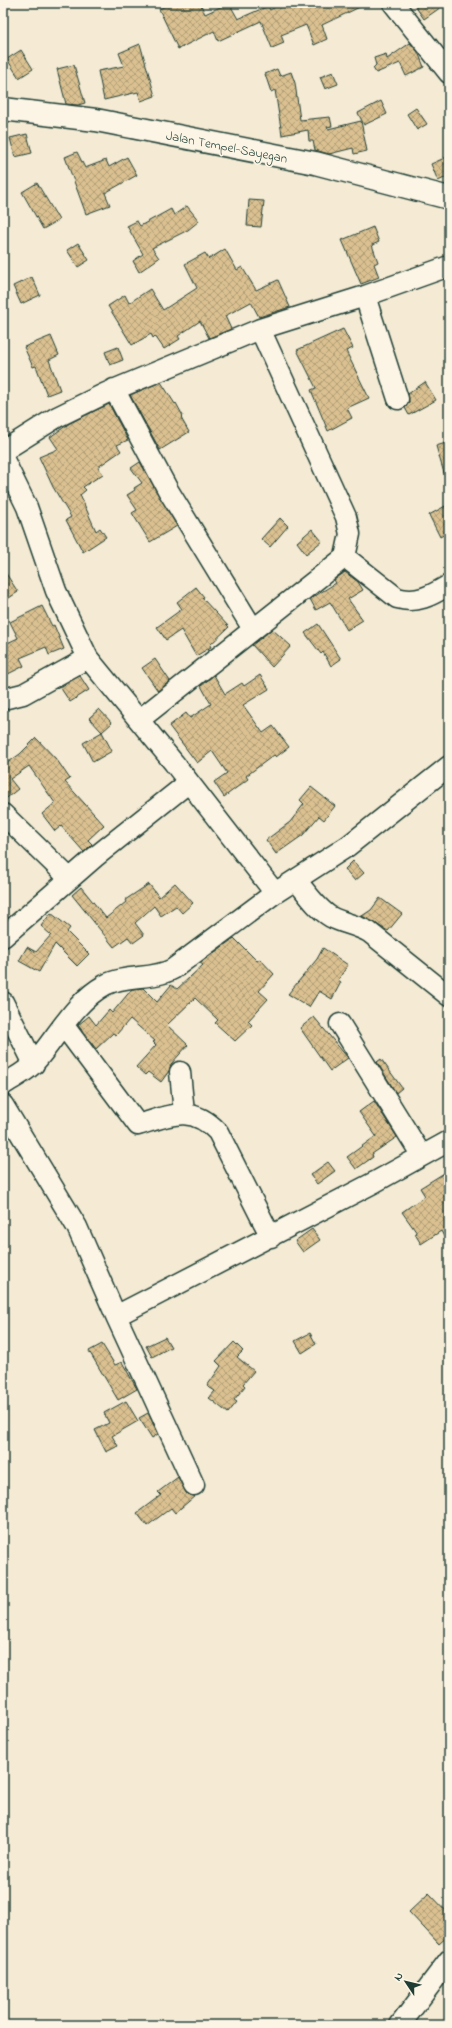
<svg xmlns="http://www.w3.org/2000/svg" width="452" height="2028" font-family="'Indie Flower',sans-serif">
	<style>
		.building { fill: url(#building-cross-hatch); stroke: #1f3d34 }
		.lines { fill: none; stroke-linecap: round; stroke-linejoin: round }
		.minor-casing { stroke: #1f3d34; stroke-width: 23 }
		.major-casing { stroke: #1f3d34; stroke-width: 25 }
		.minor { stroke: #fcf5e5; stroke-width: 20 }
		.major { stroke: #fcf5e5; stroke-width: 22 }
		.labels { text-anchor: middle; stroke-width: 3.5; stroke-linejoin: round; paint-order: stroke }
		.street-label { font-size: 13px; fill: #1f3d34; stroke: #fcf5e5 }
	</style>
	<defs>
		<pattern id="building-cross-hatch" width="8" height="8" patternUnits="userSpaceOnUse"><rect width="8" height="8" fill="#dbc191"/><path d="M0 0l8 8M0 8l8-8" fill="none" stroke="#b19e77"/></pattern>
	</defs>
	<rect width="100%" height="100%" fill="#f5ebd4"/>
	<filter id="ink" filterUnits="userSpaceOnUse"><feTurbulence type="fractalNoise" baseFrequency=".025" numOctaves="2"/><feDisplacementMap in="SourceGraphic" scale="8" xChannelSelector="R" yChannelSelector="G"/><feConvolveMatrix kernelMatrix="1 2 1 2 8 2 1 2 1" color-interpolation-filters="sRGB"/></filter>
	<g filter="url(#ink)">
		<path class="building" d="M172,3H200L205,14L229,3L238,19L268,6L270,10L282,3L286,8L299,3H368L322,25L327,39L314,45L306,25L281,35L284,43L272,48L261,21L218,41L214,31L178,49L159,9Z
			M413,3H447L424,19Z
			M410,43L418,52L424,67L406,76L400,63L376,73L373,68L376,65L374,58L386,54L387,59Z
			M140,44L155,96L141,101L138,92L104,100L98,71L124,66L119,53Z
			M21,50L33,69L19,78L7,59Z
			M74,65L85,103L78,105L66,104L57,69Z
			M277,69L280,76L291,72L295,83L300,120L330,117L332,126L327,127L328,129L361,121L367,151L354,154L353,148L329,154L315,150L313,141H309L308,130L282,135L275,90L271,92L265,74Z
			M333,72L338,84L325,89L320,77Z
			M381,101L387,114L364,125L358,113Z
			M416,108L427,124L417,130L407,114Z
			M27,134L32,153L15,157L10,138Z
			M77,152L85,168L106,160L109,167L127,157L137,175L105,193L110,205L86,214L65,157Z
			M449,156V176L438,181L431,164Z
			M37,183L59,220L43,229L22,192Z
			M249,200L264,201L261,227L247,226Z
			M187,206L199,221L188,230L152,248L159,258L139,272L133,261L143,254L127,226L137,221L140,226L171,209L174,215Z
			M373,227L379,242L372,245L378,262L374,264L379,277L361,284L342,240Z
			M78,243L89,260L78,267L67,250Z
			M225,249L237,270L242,267L256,290L278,280L290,307L259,317L251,302L225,316L231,329L209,338L200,321L178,336L180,339L164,349L155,336L153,338L151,334L132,345L108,306L125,295L129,303L150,289L163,310L197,288L185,264L205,253L209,259Z
			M32,277L40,295L21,304L13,286Z
			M343,329L353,348L346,351L369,398L347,408L352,418L328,431L311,390L316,388L297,350Z
			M51,336L59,355L49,360L60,390L47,395L36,366L33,367L24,347Z
			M118,347L123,360L110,365L105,352Z
			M161,382L175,404L176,403L183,416L181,418L189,432L160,450L130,395Z
			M425,382L436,400L409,415L405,408L409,402L408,394Z
			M109,404L128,440L117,445L121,451L98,467L103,474L83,487L86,490L80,495L96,531L100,528L106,537L83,552L66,520L71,517L53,487L39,457L58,449L50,437L70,423Z
			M449,442V480H446L436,446Z
			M140,462L177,526L150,542L132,513L137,510L127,495L135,490L134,488L142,483L131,468Z
			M449,504V532L440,537L429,515Z
			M280,518L288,526L270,547L261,539Z
			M312,529L322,541L306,554L297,542Z
			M3,569L18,592L3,602Z
			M345,572L358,582L363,590L348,599L363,620L347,630L330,602L316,610L310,599L336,583L334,580Z
			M196,587L204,597L202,598L229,627L210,645L211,647L196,656L181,630L166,640L157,627L182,609L177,602Z
			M42,606L52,626L54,625L64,649L49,655L46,647L20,658L24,666L8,674L3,665V645L18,638L10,622Z
			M318,624L341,659L331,666L323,652L321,654L305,633Z
			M272,629L291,646L272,667L252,645Z
			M155,659L170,681L158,691L142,668Z
			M214,675L225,694L242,683L244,686L260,675L269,689L243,705L263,733L273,726L289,747L276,757L274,755L246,776L248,779L224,797L214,782L227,773L212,751L197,763L169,726L186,713L190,718L211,704L201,686Z
			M80,676L89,690L70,702L60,687Z
			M99,709L112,723L102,732L89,718Z
			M102,732L112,751L93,762L83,743Z
			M36,738L57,760L70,779L65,782L104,825L88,840L92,844L84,852L61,826L55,831L42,814L55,803L29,766L10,779L18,789L3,801V766L20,754Z
			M311,787L335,806L324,820L319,816L303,835L276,854L266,840L290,822L304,804L300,800Z
			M353,861L364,873L355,881L345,869Z
			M175,883L193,903L182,913L176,906L161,916L154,906L135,923L144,935L133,943L128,937L114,947L72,895L81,887L106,918L126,902L125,900L149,884L159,897Z
			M380,898L402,914L388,931L362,916L371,910Z
			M51,913L70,928L67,932L89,954L77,966L55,944L39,972L19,961L27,947L36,952L51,935L41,926Z
			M234,938L257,961L260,959L274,974L259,991L268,999L248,1021L252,1025L235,1041L215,1023L218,1020L195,998L167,1025L188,1045L171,1064L169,1071L161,1082L148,1072L145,1075L136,1067L156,1045L153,1042L155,1041L130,1019L116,1035L113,1033L96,1049L78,1025L89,1016L96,1025L109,1010L112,1013L132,989L143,988L157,1002L171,985L177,989L203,965L200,963Z
			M323,948L348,965L338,980L341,982L332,999L319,991L309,1007L288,994L317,959Z
			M314,1017L348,1058L330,1071L300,1028Z
			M381,1059L402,1088L396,1093L377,1062Z
			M374,1101L397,1137L372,1154L373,1157L356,1169L347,1157L376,1136L359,1112Z
			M328,1162L335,1171L317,1184L310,1175Z
			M449,1170V1246L441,1231L421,1244L415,1234L417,1233L402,1212L425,1196L420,1188Z
			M312,1229L320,1240L303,1252L295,1241Z
			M310,1333L316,1344L302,1353L295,1341Z
			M165,1337L171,1347L152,1357L146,1346Z
			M234,1342L243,1351L237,1357L254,1371L243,1384L245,1386L234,1400L237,1402L228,1413L209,1398L215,1391L207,1386L221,1366L216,1361Z
			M102,1344L115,1365L122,1362L137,1389L118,1400L89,1351Z
			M126,1401L138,1421L112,1436L118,1446L106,1452L95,1430L109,1423L104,1413Z
			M148,1413L158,1434L152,1438L139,1418Z
			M178,1477L187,1494L195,1496L175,1513L171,1508L147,1526L137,1513L161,1495L158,1492Z
			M429,1893L449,1914V1935L439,1944L409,1912Z"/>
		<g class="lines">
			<defs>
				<path id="minor" d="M393,3L449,73
					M365,296L398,399
					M114,389L168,490L253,629
					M3,451L57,417L106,393L260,329L365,296L449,266
					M3,458L27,507L56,591L88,658L174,763L275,893
					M345,557L397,598C418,604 432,595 449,585
					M3,699L23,694L88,658
					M139,720L345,557L350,534L346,517L260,329
					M3,814L70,879
					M296,880C306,892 317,909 331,917C342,923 357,925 369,932L449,996
					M3,937L95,857L188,783
					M3,1002L34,1064
					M340,1024L422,1156
					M64,1026L138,1125C170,1115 192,1104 218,1132L271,1237
					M180,1072L184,1113
					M3,1085C13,1078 27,1072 35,1062C57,1037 75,1001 105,985C126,974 153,980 173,969L275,893L348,846L449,766
					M3,1105L77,1227L116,1316L375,1182L449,1141
					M116,1316L194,1485
					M400,2025L449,1960"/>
				<path id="major" d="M3,109L96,120L315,163L449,198"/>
			</defs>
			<use href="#minor" class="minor-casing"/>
			<use href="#major" class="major-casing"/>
			<use href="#minor" class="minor"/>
			<use href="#major" class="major"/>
		</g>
	</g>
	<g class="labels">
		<g class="street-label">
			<text transform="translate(227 146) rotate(11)" y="5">Jalan Tempel-Sayegan</text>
		</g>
	</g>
	<rect width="452" height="2028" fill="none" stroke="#fcf5e5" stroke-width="16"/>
	<rect x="8" y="8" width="436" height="2012" fill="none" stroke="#1f3d34" stroke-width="1.5" filter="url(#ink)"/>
	<g transform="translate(406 1982) rotate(305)" stroke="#fcf5e5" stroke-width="3" paint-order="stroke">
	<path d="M0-3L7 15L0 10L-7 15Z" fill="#1f3d34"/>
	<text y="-6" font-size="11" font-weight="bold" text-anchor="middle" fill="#1f3d34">N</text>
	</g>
</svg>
